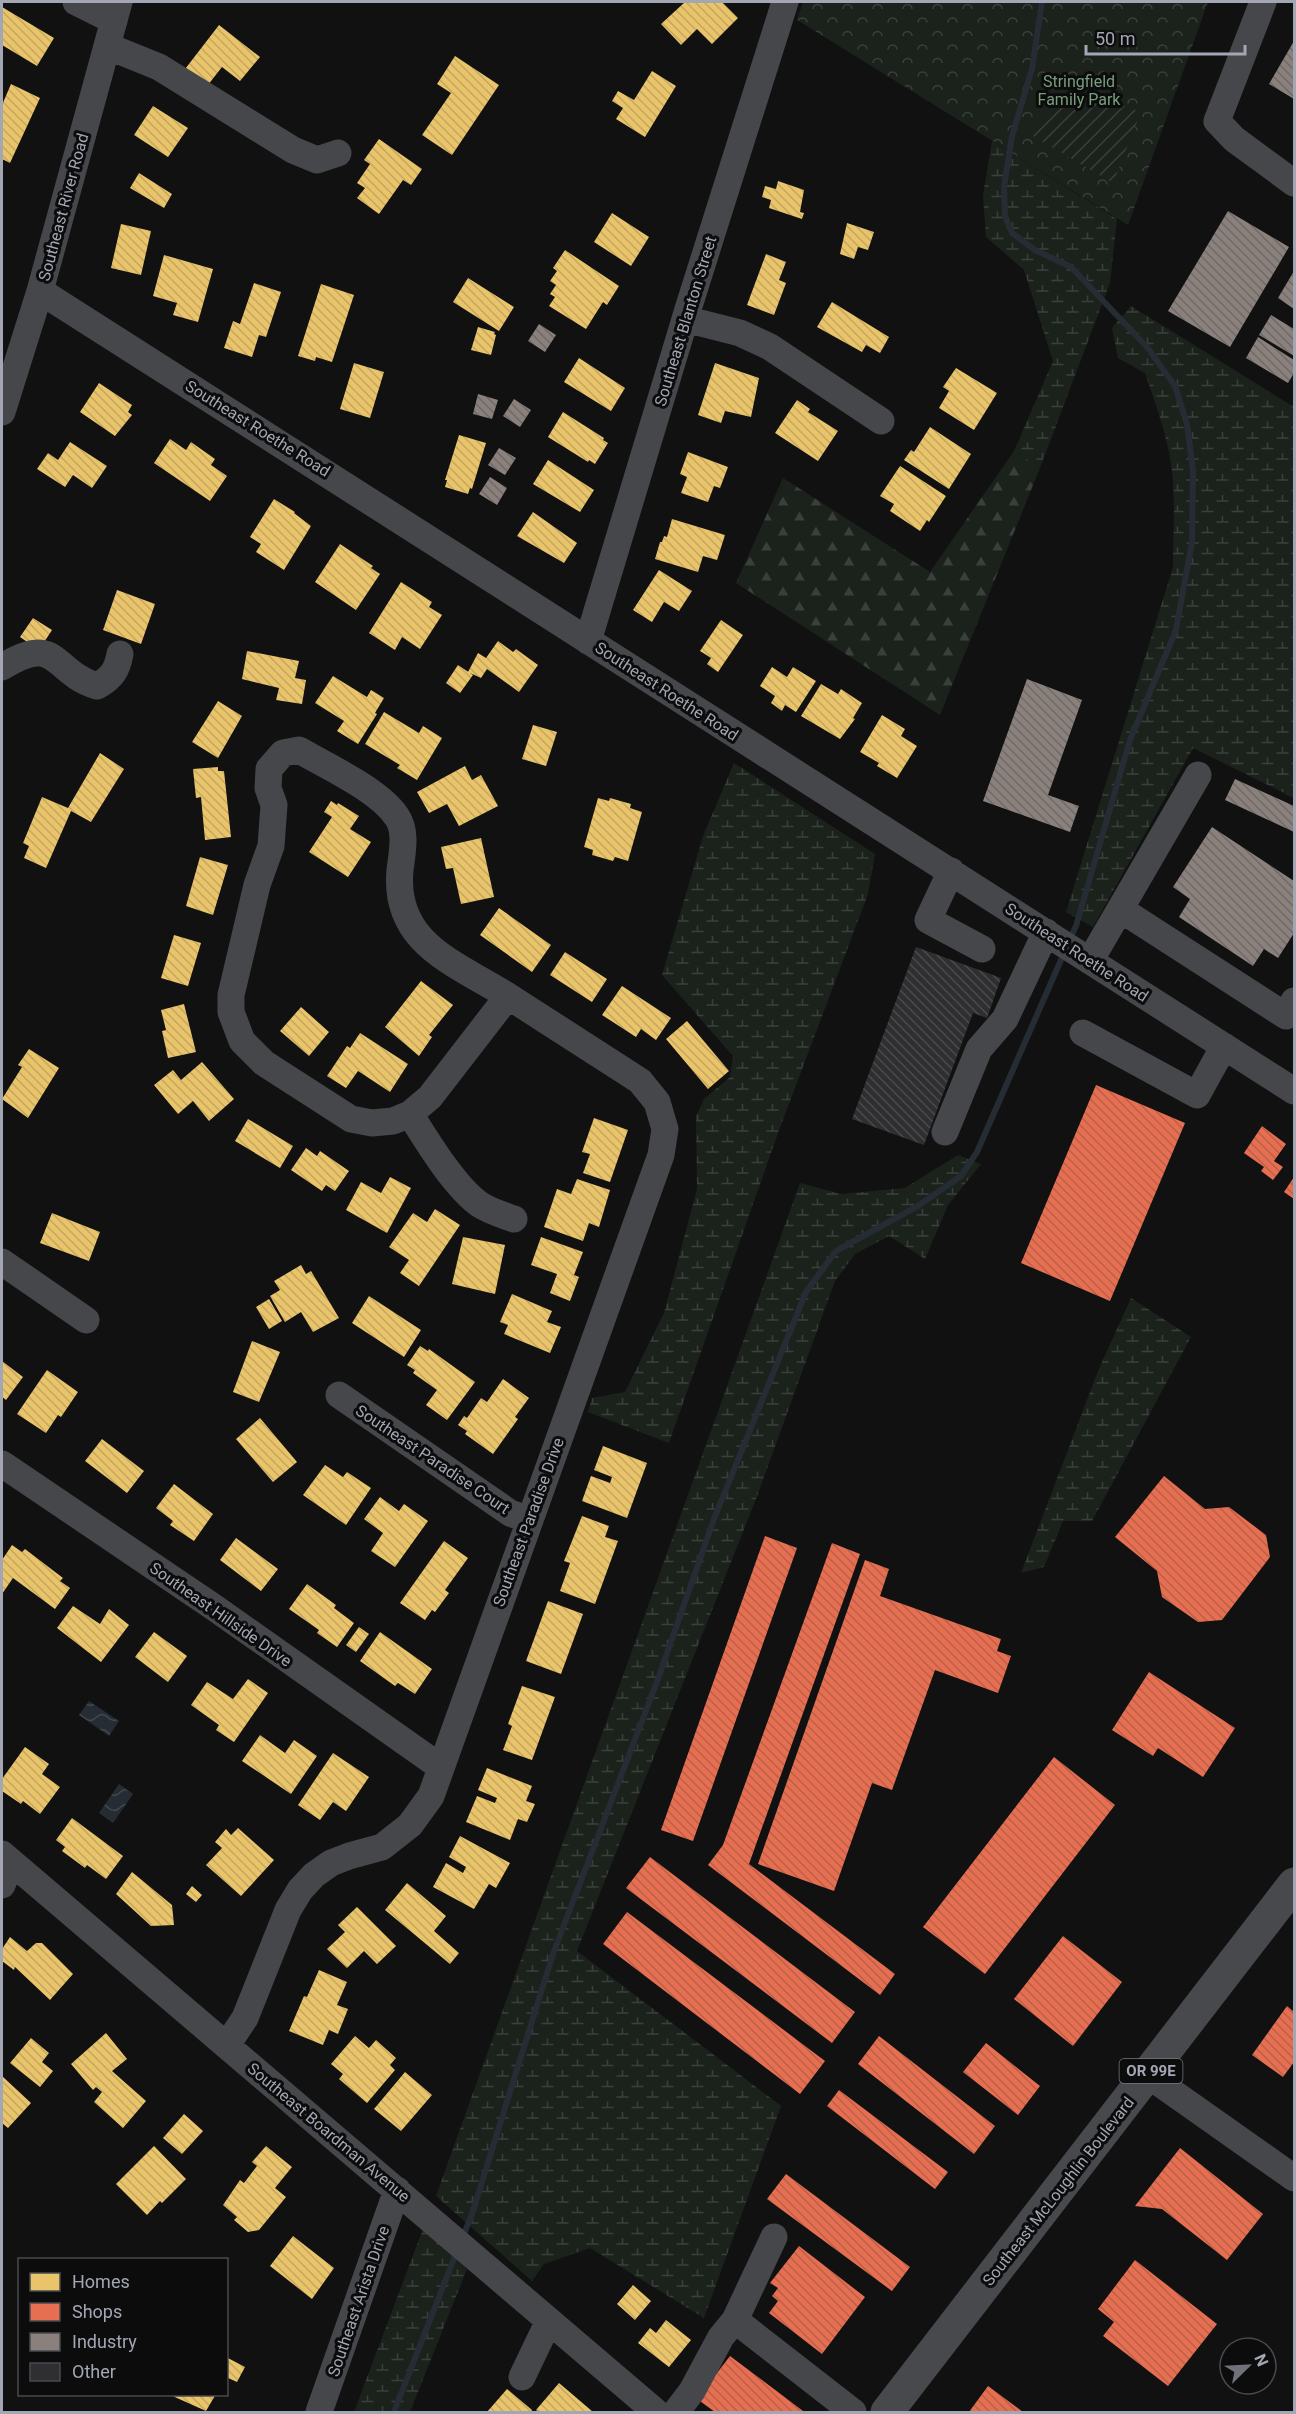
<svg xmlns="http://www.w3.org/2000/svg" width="1296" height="2414" font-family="Roboto,sans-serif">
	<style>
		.forest { fill: url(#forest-firs) }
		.wetland { fill: url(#wetland-marsh) }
		.park { fill: url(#park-crowns) }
		.garden { fill: url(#garden-furrows) }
		.water { fill: url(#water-waves) }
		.homes { fill: url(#homes-back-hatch) }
		.shops { fill: url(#shops-back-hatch) }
		.industry { fill: url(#industry-back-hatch) }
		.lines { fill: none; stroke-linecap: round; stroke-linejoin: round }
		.stream { stroke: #262c33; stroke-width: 6 }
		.building { fill: url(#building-back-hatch) }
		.minor { stroke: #46474a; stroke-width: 27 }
		.major { stroke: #48494c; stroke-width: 33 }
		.labels { text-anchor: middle; stroke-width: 6; stroke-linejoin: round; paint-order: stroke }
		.shield { fill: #0c0c0d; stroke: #757881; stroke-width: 1.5 }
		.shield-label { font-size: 15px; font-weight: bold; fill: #a2a7b3 }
		.park-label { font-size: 16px; fill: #799e7d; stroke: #0c0c0d }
		.street-label { font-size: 16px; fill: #a2a7b3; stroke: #0c0c0d }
	</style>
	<defs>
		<pattern id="forest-firs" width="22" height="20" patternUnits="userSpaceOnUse" patternTransform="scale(1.5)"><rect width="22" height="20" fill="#1b221c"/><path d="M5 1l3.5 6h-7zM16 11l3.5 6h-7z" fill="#393f3b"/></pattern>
		<pattern id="wetland-marsh" width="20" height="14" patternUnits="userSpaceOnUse" patternTransform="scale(1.5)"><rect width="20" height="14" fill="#1b221c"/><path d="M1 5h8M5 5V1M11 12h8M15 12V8" fill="none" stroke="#393f3b"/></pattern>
		<pattern id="park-crowns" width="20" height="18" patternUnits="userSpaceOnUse" patternTransform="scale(1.5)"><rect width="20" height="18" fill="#1b221c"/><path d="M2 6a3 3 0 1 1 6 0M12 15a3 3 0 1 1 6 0" fill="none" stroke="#393f3b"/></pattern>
		<pattern id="garden-furrows" width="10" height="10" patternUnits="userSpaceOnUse" patternTransform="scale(1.5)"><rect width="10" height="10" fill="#1b221c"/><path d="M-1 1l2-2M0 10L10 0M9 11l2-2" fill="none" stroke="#393f3b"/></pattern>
		<pattern id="water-waves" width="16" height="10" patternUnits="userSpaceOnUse" patternTransform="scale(1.5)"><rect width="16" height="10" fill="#262c33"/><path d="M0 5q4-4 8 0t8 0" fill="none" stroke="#42484e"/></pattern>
		<pattern id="homes-back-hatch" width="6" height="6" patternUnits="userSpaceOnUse" patternTransform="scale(1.5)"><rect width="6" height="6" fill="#e9c46a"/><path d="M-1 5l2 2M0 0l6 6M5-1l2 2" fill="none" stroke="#c4a760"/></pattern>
		<pattern id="shops-back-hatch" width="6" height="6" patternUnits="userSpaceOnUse" patternTransform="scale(1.5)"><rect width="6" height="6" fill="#e76f51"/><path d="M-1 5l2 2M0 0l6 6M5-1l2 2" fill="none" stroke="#ba604a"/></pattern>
		<pattern id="industry-back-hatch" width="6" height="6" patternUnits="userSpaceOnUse" patternTransform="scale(1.5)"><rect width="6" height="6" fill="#8a817c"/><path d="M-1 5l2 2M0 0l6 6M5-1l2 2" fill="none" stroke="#6f6967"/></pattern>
		<pattern id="building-back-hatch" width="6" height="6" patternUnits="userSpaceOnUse" patternTransform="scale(1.5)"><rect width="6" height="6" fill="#2f2f31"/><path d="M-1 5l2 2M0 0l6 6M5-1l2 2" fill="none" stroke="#4a4a4c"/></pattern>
	</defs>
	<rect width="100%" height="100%" fill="#111112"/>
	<path class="forest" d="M1014,451L1040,468L940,715L736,583L783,478L930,572Z"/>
	<path class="wetland" d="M992,141L1117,219L1110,283L1040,468L1014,451L1053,361L1024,270L986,237L983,195Z
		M1131,306L1294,407V798L1193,748L1093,927L1066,912L1173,567C1173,533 1176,497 1171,463C1166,432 1155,402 1145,373L1118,358L1112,328Z
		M734,763L875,854L868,894L778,1133L669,1443L588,1412L592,1398L625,1392L664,1313L697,1189L696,1116L704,1099L730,1077L733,1056L662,975L703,836Z
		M958,1155L981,1164L948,1205L925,1259L889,1236L855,1254L835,1281L756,1499L577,1951L781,2106L704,2318L590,2248L544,2264L532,2281L436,2196L800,1183L841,1194L905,1188Z
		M1131,1298L1191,1337L1092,1521H1063L1044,1567L1021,1573L1098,1371Z
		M423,2229L467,2269L410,2412H354Z"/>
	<path class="park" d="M803,2H1208L1128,225L797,20Z"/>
	<path class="garden" d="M1086,91L1141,112L1113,183L1026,132L1060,96Z"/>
	<path class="water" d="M89,1701L119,1721L109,1736L79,1715Z
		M119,1784L133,1794L113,1823L99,1813Z"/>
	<path class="homes" d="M685,2H722L738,18L712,44L697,29L681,45L661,24Z
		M2,7L54,38L37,66L2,45Z
		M219,25L260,57L240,81L222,67L204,90L182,73Z
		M455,56L499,85L452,155L422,135L451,93L437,84Z
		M652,71L676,86L645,137L616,119L623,108L612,101L618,91L634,100Z
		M11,84L40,98L10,163L2,159V105Z
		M153,106L188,128L168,157L134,135Z
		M379,139L422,169L411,185L403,180L379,214L357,198L365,188L357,183L370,164L364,160Z
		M139,173L172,194L164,208L130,188Z
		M778,181L804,190L800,212L804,213L802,219L769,208L771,200L762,197L765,186L776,189Z
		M612,213L649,237L631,266L594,242Z
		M847,223L874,232L868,250L858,247L854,259L840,254Z
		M121,224L151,231L141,275L111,268Z
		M565,250L619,286L607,305L603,302L586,329L549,306L555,297L550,294L556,285L550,281L557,271L553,268Z
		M766,254L786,262L779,280L786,283L774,315L747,305Z
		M164,255L213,269L198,322L173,315L177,303L153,296Z
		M468,278L514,307L499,331L453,302Z
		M254,283L281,292L266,337L259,335L252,357L224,348L233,321L240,324Z
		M321,284L354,295L332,362L316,357L315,361L298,356Z
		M832,302L889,337L880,353L866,345L862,352L817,327Z
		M478,327L495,332L494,334L496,335L491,355L471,350Z
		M579,358L625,388L611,411L564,382Z
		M354,363L384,372L370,418L340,409Z
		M715,363L759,378L751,417L725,411L721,423L698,415Z
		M956,368L997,393L974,430L939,408L949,391L943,387Z
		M99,383L132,405L128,412L132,415L115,436L80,412Z
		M797,400L810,409L808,412L838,431L818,461L775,433Z
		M563,412L604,438L603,440L608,443L595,464L589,460L588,462L548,437Z
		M930,427L971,454L949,489L904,460L911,450L914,452Z
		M459,435L486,443L472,489L470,488L468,494L445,487L447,480H445Z
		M170,439L186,450L191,442L215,459L211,465L227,476L210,501L154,463Z
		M70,442L107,466L92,488L73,475L65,487L37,469L48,453L58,460Z
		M688,452L728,467L720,488L714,486L708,502L681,493L687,477L680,474Z
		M548,460L594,490L580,512L533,484Z
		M900,466L946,496L929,522L927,520L920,531L890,511L894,504L880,496Z
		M274,499L295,512L294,513L311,526L284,570L256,552L261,544L250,537Z
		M533,512L577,543L564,563L517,536Z
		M672,519L725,535L717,560L703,556L698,572L655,559L660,542H662L664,536L667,537Z
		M340,544L373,566L371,568L380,574L356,610L315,582Z
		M659,570L692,591L679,611L664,602L652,622L633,610Z
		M401,582L432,602L429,607L442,615L420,649L402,637L395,650L369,633Z
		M117,590L155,604L141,644L103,630Z
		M33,618L52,630L39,650L20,637Z
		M721,620L743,635L718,672L707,664L711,658L700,651Z
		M498,641L513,652L516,649L538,665L519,692L487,669L481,678L468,672L478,653L486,658Z
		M247,651L299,661L295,678L306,680L302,704L276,700L279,688L242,679Z
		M458,665L473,675L460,693L446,683Z
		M772,667L787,677L793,667L816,681L796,712L785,705L782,711L771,703L775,696L760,686Z
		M333,676L367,697L371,690L384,698L375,713L377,714L358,744L337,731L344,721L315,703Z
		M821,684L838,694L841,689L862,703L853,718L855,719L840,739L801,716Z
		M218,701L242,716L218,758L192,742Z
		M384,712L419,733L423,726L442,738L417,780L397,768L400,765L365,744Z
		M882,715L905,729L901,736L917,746L897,778L877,766L879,763L860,752Z
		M533,725L557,732L546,766L522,759Z
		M100,753L124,769L91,822L71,811L46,868L24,858L29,846L23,843L42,797L68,808Z
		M465,766L472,780L481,775L498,806L459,826L447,804L429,813L417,792Z
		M218,767V771H224L231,837L205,840L201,797L196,798L193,769Z
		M598,798L609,801L610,798L631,804L630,808L642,812L628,861L615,857L613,861L592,855L593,850L584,847Z
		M331,801L337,805L338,803L359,816L350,829L371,842L348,877L309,852L332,817L324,812Z
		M481,838L494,897L461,904L453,868L446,869L441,847Z
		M200,857L228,865L213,915L186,906Z
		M499,908L551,945L532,972L480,935Z
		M174,935L201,943L188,986L161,978Z
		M565,952L607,979L592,1002L550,975Z
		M421,981L453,1005L429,1035L432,1037L419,1056L385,1027Z
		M622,986L671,1018L656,1040L641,1029L636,1037L602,1015Z
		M184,1004L196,1052L168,1058L162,1031L166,1030L161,1010Z
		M301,1007L329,1032L309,1056L280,1031Z
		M687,1021L729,1071L708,1089L666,1039Z
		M360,1033L408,1064L390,1092L358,1071L346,1088L327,1076L347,1046L350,1048Z
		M29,1049L59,1068L28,1118L2,1099L22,1067L18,1065Z
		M202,1062L234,1099L209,1121L193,1101L178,1114L154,1085L173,1070L181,1080Z
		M594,1118L628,1130L610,1182L583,1173L590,1154L582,1152Z
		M248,1119L293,1146L280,1168L235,1141Z
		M306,1148L317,1156L320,1151L349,1171L335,1191L326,1185L322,1191L291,1170Z
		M390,1177L411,1188L387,1233L346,1210L361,1182L381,1193Z
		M577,1179L610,1190L599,1227L589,1223L583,1241L544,1227L557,1189L571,1194Z
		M435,1209L460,1225L419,1286L400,1273L409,1260L389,1247L413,1213L427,1222Z
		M52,1213L100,1232L89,1261L40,1243Z
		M463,1237L505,1245L495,1294L452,1284Z
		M541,1237L583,1252L574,1275L579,1277L570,1301L550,1293L557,1274L531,1265Z
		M301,1265L306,1274L311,1271L339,1318L313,1332L301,1312L285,1322L270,1296L280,1290L274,1281Z
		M512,1294L552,1311L547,1322L561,1327L550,1353L504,1334L508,1325L500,1322Z
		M369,1296L421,1330L404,1357L352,1323Z
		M269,1299L282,1321L269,1329L256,1307Z
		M252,1341L280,1352L259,1402L233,1392Z
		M420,1346L428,1351L429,1349L475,1382L447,1420L426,1405L437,1390L413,1373L415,1370L407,1365Z
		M2,1361L23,1377L6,1400L2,1397Z
		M47,1370L78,1392L61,1417L58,1415L46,1433L17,1414Z
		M503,1379L529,1398L515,1417L518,1419L493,1454L465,1434L467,1431L458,1425L464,1416L467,1418L481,1398L487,1402Z
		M260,1418L297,1462L273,1482L236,1439Z
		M102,1439L144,1471L127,1493L85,1461Z
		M603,1446L647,1463L627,1518L582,1501L591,1476L610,1483L612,1477L594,1470Z
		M325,1465L343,1477L347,1472L371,1488L346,1525L303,1495Z
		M174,1484L213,1514L194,1541L170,1525L173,1521L156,1508Z
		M380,1497L399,1511L404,1504L428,1521L395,1567L371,1551L383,1533L364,1519Z
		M582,1516L609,1526L605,1537L618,1541L595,1604L560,1591L570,1563L564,1561Z
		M236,1538L278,1569L261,1591L220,1560Z
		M444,1541L468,1558L445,1590L449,1593L435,1612L432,1610L425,1620L400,1603Z
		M12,1545L22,1552L25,1549L63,1578L60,1581L70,1588L55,1609L13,1578L2,1594V1560Z
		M307,1584L336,1605L334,1608L354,1623L337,1647L317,1633L319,1630L289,1609Z
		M548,1601L583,1614L561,1674L526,1661Z
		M73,1606L100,1624L109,1609L129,1625L101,1662L57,1628Z
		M359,1627L369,1634L356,1652L346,1645Z
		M154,1632L187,1656L168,1682L135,1657Z
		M380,1632L432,1669L415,1694L398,1683L395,1686L360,1661Z
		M248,1679L268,1693L234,1742L216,1730L219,1725L191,1705L207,1682L233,1699Z
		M522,1686L555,1697L532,1760L503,1750L512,1726L508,1724Z
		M260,1735L285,1753L294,1740L317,1756L291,1794L242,1761Z
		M25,1747L49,1764L42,1774L60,1787L40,1814L23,1801L21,1804L2,1791V1779Z
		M333,1753L369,1777L346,1811L333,1802L320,1820L298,1805Z
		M487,1768L532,1786L526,1801L535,1804L527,1822L518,1819L510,1840L466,1822L477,1796L495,1803L497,1798L478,1790Z
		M72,1818L123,1856L106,1879L87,1865L85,1868L62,1851L65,1847L56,1840Z
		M238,1828L274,1860L241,1896L206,1865L222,1848L215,1842L226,1829L231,1835Z
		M460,1836L510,1863L496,1888L489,1884L474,1909L433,1887L446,1863L463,1873L466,1867L449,1857Z
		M132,1872L172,1905L174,1925L151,1926L116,1894Z
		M407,1883L446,1916L434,1931L459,1953L450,1964L385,1910Z
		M192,1886L202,1895L196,1902L186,1894Z
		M357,1907L396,1946L377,1964L364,1951L347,1968L327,1949L345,1932L338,1925Z
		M10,1937L27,1951L36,1943H42L73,1974L50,2000L15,1967L14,1970L2,1961V1949Z
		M319,1970L347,1982L337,2005L348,2009L338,2034L329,2030L323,2045L289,2031L304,1996L307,1997Z
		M106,2033L127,2059L112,2071L146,2101L123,2128L94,2102L102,2092L96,2087L93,2090L71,2064Z
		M355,2036L369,2048L376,2040L396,2058L390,2065L395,2070L367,2103L339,2079L343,2074L331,2064Z
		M31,2038L49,2053L42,2062L53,2071L40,2087L10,2063Z
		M405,2072L432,2095L401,2131L374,2109Z
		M2,2076L31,2103L8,2128L2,2123Z
		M184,2114L203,2131L182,2154L163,2138Z
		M154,2146L186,2179L162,2203L160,2201L147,2215L116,2184Z
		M266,2146L292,2167L275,2188L286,2197L259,2230L248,2232L234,2220L237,2217L223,2205L240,2180L244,2183L257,2166L252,2162Z
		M293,2236L334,2268L312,2299L270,2266Z
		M633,2285L651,2301L635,2320L617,2304Z
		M666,2320L691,2340L669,2367L638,2343L650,2328L656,2333Z
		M226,2357L245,2367L237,2382L226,2377Z
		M559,2383L572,2394L593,2412H539L536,2410Z
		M507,2389L532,2410L531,2412H487Z
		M168,2394H216L206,2411Z"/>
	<path class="shops" d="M1096,1085L1185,1123L1110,1301L1021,1263Z
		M1262,1126L1286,1144L1274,1161L1283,1167L1273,1180L1261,1171L1264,1167L1244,1153Z
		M1294,1177V1199L1284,1192Z
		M1164,1476L1205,1509L1229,1507L1266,1535L1270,1557L1222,1620L1198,1622L1162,1597L1157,1571L1115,1537Z
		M765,1536L797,1548L693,1841L661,1830Z
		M832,1543L860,1554L749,1864L895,1974L880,1995L708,1865L723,1845Z
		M865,1560L889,1569L880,1596L1001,1639L997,1651L1011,1656L998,1693L935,1670L892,1790L872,1783L834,1891L758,1864Z
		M1149,1672L1235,1728L1203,1777L1158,1748L1153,1756L1112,1730Z
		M1054,1757L1115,1805L985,1974L923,1927Z
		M650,1857L855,2012L832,2043L626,1888Z
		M627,1912L825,2061L800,2094L603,1944Z
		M1063,1936L1122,1982L1073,2046L1014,1999Z
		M1287,2006L1294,2012V2062L1283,2077L1252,2055Z
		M879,2036L995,2126L974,2154L858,2064Z
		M986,2043L1040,2086L1018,2115L963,2072Z
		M839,2090L948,2172L935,2189L827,2106Z
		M1180,2148L1263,2214L1227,2260L1162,2209L1135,2206Z
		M786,2174L910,2267L892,2291L767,2199Z
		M799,2246L865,2297L822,2354L769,2313L778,2301L772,2296L778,2288L770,2283Z
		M1135,2260L1217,2324L1168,2386L1103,2336L1114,2322L1098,2309Z
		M730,2356L803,2411L802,2412H715L697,2399Z
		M988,2386L1023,2412H969Z"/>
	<path class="industry" d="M1294,41V99L1269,84Z
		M1228,211L1289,247L1230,347L1168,311Z
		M1294,271V309L1278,298Z
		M1271,315L1294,329V356L1259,335Z
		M539,324L556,335L545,352L528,341Z
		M1258,337L1294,360V373L1288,383L1246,358Z
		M478,394L498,400L492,419L473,414Z
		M514,399L531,410L520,427L503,416Z
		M499,448L516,458L505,475L488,465Z
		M490,477L507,488L497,505L479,494Z
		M1027,679L1082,700L1048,795L1079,806L1070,832L983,801Z
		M1235,779L1294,806V832L1225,800Z
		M1212,827L1294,881V933L1278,958L1264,949L1253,966L1179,917L1190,899L1173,887Z"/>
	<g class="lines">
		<path class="stream" d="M1042,2L1032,69L1012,136L1004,187L1005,216L1012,233L1035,250L1071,267L1147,347L1175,386L1187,424L1193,471L1192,542L1176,630L1130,740L1076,926L1069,941
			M462,2239L472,2214L553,1954L658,1679L714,1519L806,1292L836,1251L918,1206L961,1176L977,1152L1064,953
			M394,2412L457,2251"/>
	</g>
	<path class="building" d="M916,947L1001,978L987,1018L973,1013L924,1145L852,1119Z"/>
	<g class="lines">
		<path class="minor" d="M76,2L114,21
			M1263,2L1217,121L1234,139L1294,183
			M107,46L159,67L293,150L317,160L338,153
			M40,291C460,555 876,825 1294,1091
			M685,319L740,333L770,347L881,421
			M2,412L40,291L119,2
			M588,641L689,306L785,2
			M2,667C59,632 51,672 97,686C112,678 117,670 120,654
			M299,750C328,767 379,790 397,817C407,831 402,854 400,870C393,943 455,963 508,996L430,1097L410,1114L393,1121L372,1123L351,1119L264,1063L242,1041L231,1012V995L257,885L271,846L274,805L268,788L269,769L283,753Z
			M951,871L928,920L982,949
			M1120,909L1286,1016L1294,1001
			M1090,961L1198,775
			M1083,1033L1197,1095L1224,1046
			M410,1114C427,1141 454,1186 479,1204C489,1211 503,1215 514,1219
			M945,1132L979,1049L1005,1019L1046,932
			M2,1262L86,1320
			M339,1395L510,1513L529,1520
			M2,1464L212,1606L439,1766
			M2,1854L656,2412
			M2,1885L11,1862
			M227,2045L245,2018L288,1910L300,1890L314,1875L331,1863L349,1856L382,1847L410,1825L431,1796L661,1155L665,1129L657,1102L640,1081L508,996
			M1148,2075L1294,2178
			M735,2320L853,2412
			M522,2377L544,2331L551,2323
			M319,2412L397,2190
			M676,2412L692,2391L721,2337L735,2320L774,2237"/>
		<path class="major" d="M887,2412L1294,1884"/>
	</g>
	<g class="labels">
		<rect class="shield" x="1119.5" y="2059" width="63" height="24" rx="4.5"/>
		<g class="shield-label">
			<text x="1151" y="2076">OR 99E</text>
		</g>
		<g class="park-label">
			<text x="1079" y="87">Stringfield<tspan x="1079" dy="18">Family Park</tspan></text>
		</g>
		<g class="street-label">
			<text transform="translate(63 207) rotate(-75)" y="6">Southeast River Road</text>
			<text transform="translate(685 321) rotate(-73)" y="6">Southeast Blanton Street</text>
			<text transform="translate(258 428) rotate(32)" y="6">Southeast Roethe Road</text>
			<text transform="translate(667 691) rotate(33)" y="6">Southeast Roethe Road</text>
			<text transform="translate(1077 952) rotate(33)" y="6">Southeast Roethe Road</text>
			<text transform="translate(433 1459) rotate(34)" y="6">Southeast Paradise Court</text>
			<text transform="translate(528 1522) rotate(-70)" y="6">Southeast Paradise Drive</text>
			<text transform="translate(221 1614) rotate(35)" y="6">Southeast Hillside Drive</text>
			<text transform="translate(329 2132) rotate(40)" y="6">Southeast Boardman Avenue</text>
			<text transform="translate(1058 2191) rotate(-52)" y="6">Southeast McLoughlin Boulevard</text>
			<text transform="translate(358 2301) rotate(-71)" y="6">Southeast Arista Drive</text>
		</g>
	</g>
	<rect width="1296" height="2414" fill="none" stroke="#a2a7b3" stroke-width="6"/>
	<rect x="18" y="2258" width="210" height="138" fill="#0c0c0d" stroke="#484a4f" stroke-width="1.5"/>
	<rect x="30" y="2273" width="30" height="18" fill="#e9c46a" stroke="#484a4f" stroke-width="1.5"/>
	<text x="72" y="2288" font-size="18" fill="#a2a7b3">Homes</text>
	<rect x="30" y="2303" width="30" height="18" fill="#e76f51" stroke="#484a4f" stroke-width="1.5"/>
	<text x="72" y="2318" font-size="18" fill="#a2a7b3">Shops</text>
	<rect x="30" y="2333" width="30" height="18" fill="#8a817c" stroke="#484a4f" stroke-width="1.5"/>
	<text x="72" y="2348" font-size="18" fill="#a2a7b3">Industry</text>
	<rect x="30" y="2363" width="30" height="18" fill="#2f2f31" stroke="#484a4f" stroke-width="1.5"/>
	<text x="72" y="2378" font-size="18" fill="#a2a7b3">Other</text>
	<g transform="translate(1248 2366) rotate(66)"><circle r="28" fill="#0c0c0d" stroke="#484a4f" stroke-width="1.5"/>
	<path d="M0-4.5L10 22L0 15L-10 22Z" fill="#6f727b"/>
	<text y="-9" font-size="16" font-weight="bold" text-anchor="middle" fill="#a2a7b3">N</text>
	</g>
	<path d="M1086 45v9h159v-9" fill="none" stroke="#a2a7b3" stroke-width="3"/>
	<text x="1095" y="45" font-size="18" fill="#a2a7b3" stroke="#0c0c0d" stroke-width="4.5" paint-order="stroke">50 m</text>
</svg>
